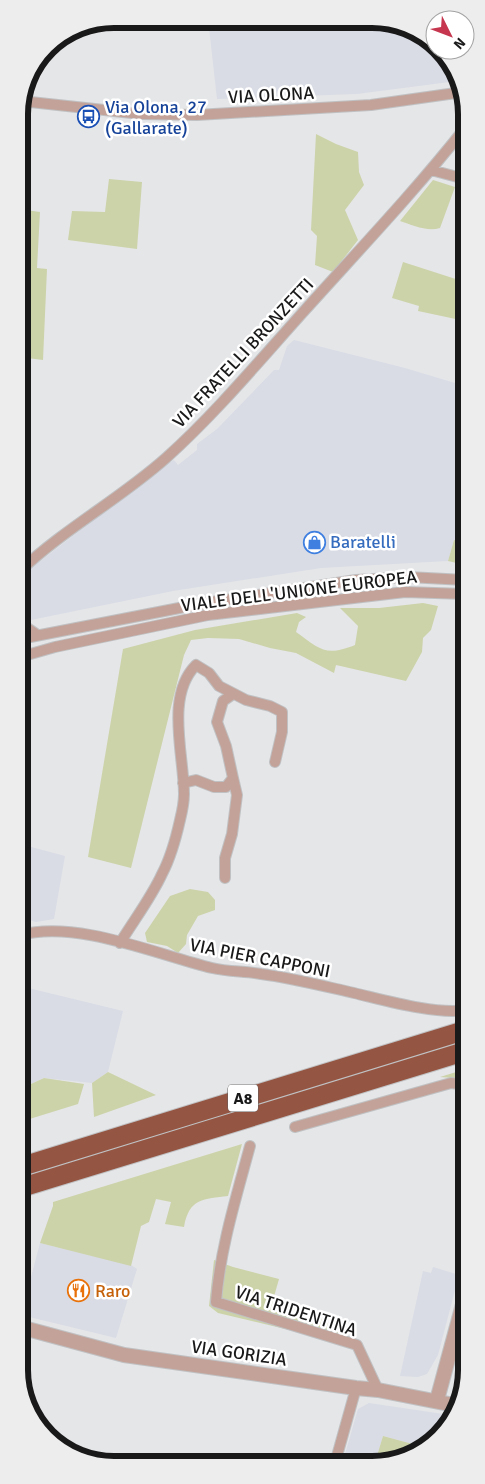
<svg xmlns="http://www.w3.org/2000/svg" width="485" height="1484" font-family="Signika,sans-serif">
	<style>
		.built { fill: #d9dce5 }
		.green { fill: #ccd3a9 }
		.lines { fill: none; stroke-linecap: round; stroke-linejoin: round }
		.minor-casing { stroke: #c0c1c3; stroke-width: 12 }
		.tertiary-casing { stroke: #c0c1c3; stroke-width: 16 }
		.motorway-casing { stroke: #c0c1c3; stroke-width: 21 }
		.minor { stroke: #c3a399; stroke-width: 10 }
		.tertiary { stroke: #c3a399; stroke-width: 14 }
		.motorway { stroke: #945542; stroke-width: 19 }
		.labels { text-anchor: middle; stroke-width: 5; stroke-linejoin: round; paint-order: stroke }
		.shield { fill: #fff; stroke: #5e5e5f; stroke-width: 1 }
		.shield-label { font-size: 16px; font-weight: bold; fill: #19191a }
		.street-label { font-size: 18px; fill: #19191a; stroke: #fff }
		.transit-label { font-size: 18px; fill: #164399; stroke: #fff; text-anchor: start }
		.shop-label { font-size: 18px; fill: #366cbe; stroke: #fff; text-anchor: start }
		.food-label { font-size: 18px; fill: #c56008; stroke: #fff; text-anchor: start }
		.rim { fill: none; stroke: #19191a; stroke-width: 6 }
	</style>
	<rect width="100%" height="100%" fill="#e5e6e8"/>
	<path class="built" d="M208,19L390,21L435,45V50H440L457,81L357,94L217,99Z
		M294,340L405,368L465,386V543L454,540L448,561L321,568L173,591L31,620L23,612L20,603V592L25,573L159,469L174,460L178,465L197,450V444L217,429L274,370H279L287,346Z
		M20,844L65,856L54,919L36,922L20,917Z
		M20,986L123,1011L108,1072L92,1083L44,1078L20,1089Z
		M40,1243L131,1265L137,1269L116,1338L21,1315Z
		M433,1267L459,1275L438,1355L427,1374L418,1377L400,1376L423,1271L431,1273Z
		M369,1403L450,1415L443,1433L420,1446L383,1436L376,1459L345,1454L358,1409Z"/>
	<path class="green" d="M316,134L336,144L358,152L359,172L364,185L345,210L358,240L333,272L315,265L317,236L311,230Z
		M109,179L142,182L137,249L68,240L72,211L105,212Z
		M433,180L455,187L440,228C427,232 412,225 400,221Z
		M19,209L40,212L37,268L47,269L43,360L19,357Z
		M403,262L465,282V321L418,311L419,306L392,298Z
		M454,540L465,543V565L448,561Z
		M423,603L438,606L431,630L423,638L422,652L406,681L336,665L334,673L296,653L270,648L239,639L208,638L191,640L184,655L131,868L88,857L123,649L195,630L297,613L306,617L299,622L296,632C320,649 325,657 355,645L358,626L340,608H379Z
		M190,889L208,892L215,900V910L198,916L187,935L186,944L178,953L167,946L147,942L145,933L170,896Z
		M466,1069V1079L440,1077Z
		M108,1072L156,1095L94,1117L92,1083Z
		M44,1078L84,1084L78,1104L20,1122V1089Z
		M242,1144L228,1196C204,1199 189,1198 184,1227L165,1224L171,1202L156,1199L149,1222L141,1226L131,1266L40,1243L53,1206V1202Z
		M214,1260L233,1267L279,1279L273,1300L310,1313L346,1331L335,1341L218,1313L209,1306Z
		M383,1436L420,1446L390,1463H343L345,1454H347L376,1459Z"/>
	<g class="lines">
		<defs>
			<path id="minor" d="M21,101L141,114L197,115L371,105L463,92
				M431,170L465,179
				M20,571C64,529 120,499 166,458C216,413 260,360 305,310C359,250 415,191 465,128
				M20,623L36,634
				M20,639L205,603L356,580L408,577L465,580
				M20,657L55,647L208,615L405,592L465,594
				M183,783L196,780L214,787H226L233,778L226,746L217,722L223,701L233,694
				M225,878V858L232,834L237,795L233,778
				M20,935C78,920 155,954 212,968C229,972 244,971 261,974C292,978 323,986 354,993C384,1000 436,1015 466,1010
				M120,943C134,920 151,898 162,874C171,857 176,838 180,820C182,812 184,802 184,794C184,755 165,696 196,665L209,673L219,686L246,700L270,706L282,712V732L275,762
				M295,1127L451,1083L466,1085
				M250,1146C236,1198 220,1249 216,1302L357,1345L378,1390
				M335,1463L356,1388"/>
			<path id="tertiary" d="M20,1327L124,1355L356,1388L378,1390L454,1405
				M437,1400L466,1293"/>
			<path id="motorway" d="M20,1167L466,1030
				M20,1188L466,1051"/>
		</defs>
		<use href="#minor" class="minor-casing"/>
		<use href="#tertiary" class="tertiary-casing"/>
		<use href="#motorway" class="motorway-casing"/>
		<use href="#minor" class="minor"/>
		<use href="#tertiary" class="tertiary"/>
		<use href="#motorway" class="motorway"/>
	</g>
	<defs>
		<symbol id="bus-ring" viewBox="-11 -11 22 22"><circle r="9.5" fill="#fff" stroke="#1a4fb4" stroke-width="1.5"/><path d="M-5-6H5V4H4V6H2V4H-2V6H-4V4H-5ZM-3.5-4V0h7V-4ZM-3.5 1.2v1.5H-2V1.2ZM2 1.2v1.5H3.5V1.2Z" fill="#1a4fb4"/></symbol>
		<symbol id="shop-ring" viewBox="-11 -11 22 22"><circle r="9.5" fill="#fff" stroke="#3f7fe0" stroke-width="1.5"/><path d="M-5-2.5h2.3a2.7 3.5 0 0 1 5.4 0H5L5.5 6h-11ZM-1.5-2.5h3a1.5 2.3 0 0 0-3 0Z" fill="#3f7fe0"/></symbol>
		<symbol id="restaurant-ring" viewBox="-11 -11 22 22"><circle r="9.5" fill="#fff" stroke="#e8710a" stroke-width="1.5"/><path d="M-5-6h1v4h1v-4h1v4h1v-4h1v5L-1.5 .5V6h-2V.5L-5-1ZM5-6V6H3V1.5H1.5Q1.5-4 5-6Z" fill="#e8710a"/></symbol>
	</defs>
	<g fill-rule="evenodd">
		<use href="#bus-ring" x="76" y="104" width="25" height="25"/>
		<use href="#shop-ring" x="302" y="530" width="25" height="25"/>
		<use href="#restaurant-ring" x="66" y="1278" width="25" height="25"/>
	</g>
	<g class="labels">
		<rect class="shield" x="228" y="1084.5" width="30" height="27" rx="4"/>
		<g class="shield-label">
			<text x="243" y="1104">A8</text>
		</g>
		<g class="street-label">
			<text transform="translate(271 95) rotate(-3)" y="6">VIA OLONA</text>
			<text transform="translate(243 353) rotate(-47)" y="6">VIA FRATELLI BRONZETTI</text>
			<text transform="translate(299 591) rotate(-7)" y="6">VIALE DELL'UNIONE EUROPEA</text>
			<text transform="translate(260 958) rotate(11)" y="6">VIA PIER CAPPONI</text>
			<text transform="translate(296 1311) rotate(18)" y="6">VIA TRIDENTINA</text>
			<text transform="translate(239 1353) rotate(8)" y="6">VIA GORIZIA</text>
		</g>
		<g class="transit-label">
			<text x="105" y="113">Via Olona, 27<tspan x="105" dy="21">(Gallarate)</tspan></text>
		</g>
		<g class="shop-label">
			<text x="330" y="548">Baratelli</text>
		</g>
		<g class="food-label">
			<text x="95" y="1297">Raro</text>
		</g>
	</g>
	<path d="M0 0H485V1484H0ZM114 28H372A86 86 0 0 1 458 114V1370A86 86 0 0 1 372 1456H114A86 86 0 0 1 28 1370V114A86 86 0 0 1 114 28Z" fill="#ededed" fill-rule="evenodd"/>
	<path class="rim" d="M114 28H372A86 86 0 0 1 458 114V1370A86 86 0 0 1 372 1456H114A86 86 0 0 1 28 1370V114A86 86 0 0 1 114 28Z"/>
	<g transform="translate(450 35) rotate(132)"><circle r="24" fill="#ffffff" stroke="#a3a3a3"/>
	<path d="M0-4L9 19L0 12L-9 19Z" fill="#c6364e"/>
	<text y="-8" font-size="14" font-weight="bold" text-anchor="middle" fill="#19191a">N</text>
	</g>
</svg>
